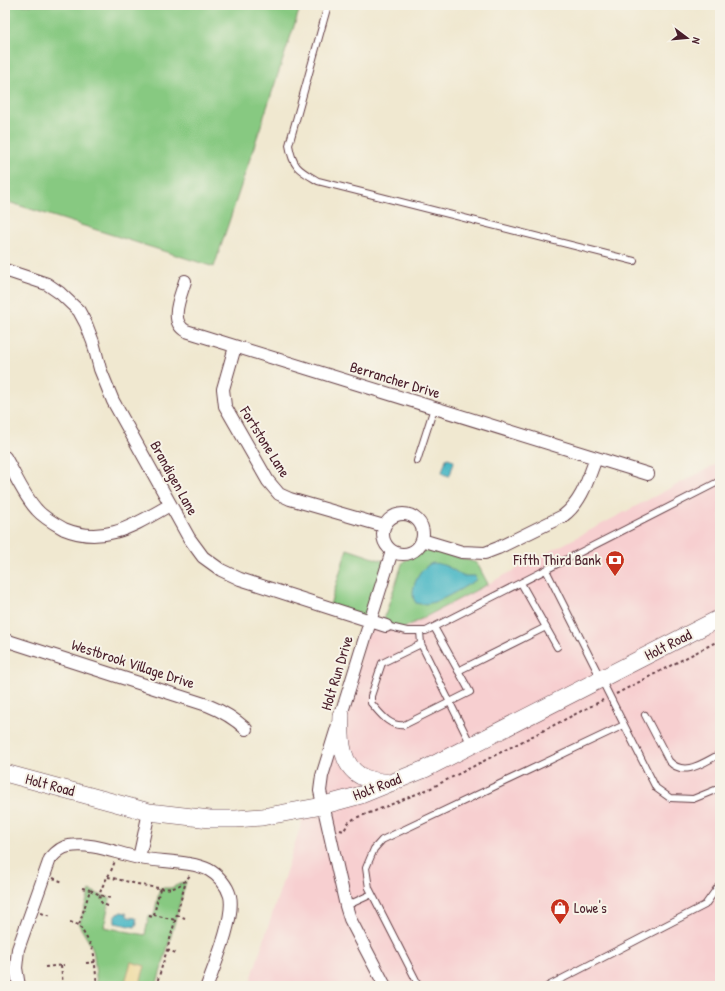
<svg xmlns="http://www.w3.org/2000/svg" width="725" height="991" font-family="'Patrick Hand',sans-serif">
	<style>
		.built { fill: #f7cfd0 }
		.green { fill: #87c981; stroke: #687456 }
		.sand { fill: #eeda9e; stroke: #9c7c64 }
		.water { fill: #4ab7c5; stroke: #4a6b78 }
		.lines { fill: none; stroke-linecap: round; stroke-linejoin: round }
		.lane-casing { stroke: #633d44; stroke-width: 8 }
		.street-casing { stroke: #633d44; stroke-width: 14 }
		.secondary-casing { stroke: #633d44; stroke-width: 18 }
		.path { stroke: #633d44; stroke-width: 2; stroke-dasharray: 3 3; stroke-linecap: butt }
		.lane { stroke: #fff; stroke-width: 6 }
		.street { stroke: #fff; stroke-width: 12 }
		.secondary { stroke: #fff; stroke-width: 17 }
		.labels { text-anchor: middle; stroke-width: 4; stroke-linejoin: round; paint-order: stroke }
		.street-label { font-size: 15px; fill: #4a1f2b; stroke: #f7f3e8 }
		.poi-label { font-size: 15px; fill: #4a1f2b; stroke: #f7f3e8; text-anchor: end }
	</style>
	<rect width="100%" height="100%" fill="#f7f3e8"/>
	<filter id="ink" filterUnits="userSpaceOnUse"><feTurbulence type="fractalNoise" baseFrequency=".025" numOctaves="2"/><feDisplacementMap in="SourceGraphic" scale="8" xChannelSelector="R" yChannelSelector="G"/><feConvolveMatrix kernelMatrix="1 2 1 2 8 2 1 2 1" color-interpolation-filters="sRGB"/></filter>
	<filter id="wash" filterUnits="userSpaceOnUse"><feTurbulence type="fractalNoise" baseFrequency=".012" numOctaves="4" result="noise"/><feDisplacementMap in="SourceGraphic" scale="16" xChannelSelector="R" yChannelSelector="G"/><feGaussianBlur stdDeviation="0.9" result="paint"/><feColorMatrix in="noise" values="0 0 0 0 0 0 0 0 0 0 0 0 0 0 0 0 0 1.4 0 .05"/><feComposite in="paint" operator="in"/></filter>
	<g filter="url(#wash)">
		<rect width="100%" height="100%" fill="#f0e8d0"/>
		<path class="built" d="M720,462V986H249L306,809L317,807L320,791L371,621L404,628Z"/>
		<path class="green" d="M5,5H301L214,267L5,201Z
			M429,548L477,563L488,584L404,628L382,625L402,564L404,561Z
			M347,549L389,563L371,621L329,608Z
			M186,881L167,950L156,986H97L94,955L92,947L79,925L90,890L100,895L110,898L104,927L145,935L149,916L153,917L154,915L160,888H171Z"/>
		<path class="sand" d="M131,962L145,966L139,986H124Z"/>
		<path class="water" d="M448,458L453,460L454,462L450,475L449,476L443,474L442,472L446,459Z
			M433,563C445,564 453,569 462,576H475L476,580C462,588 432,609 416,603C407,592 420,566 433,563Z
			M121,912L126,913L128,917L136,918L137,923L135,927L115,923V916Z"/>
	</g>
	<g filter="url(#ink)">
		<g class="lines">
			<defs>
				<path id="lane" d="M328,5L289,145C293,168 299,170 318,181L634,261
					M417,461L434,408
					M546,570L656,788L670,798L693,799L720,788
					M521,583L557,647
					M386,626L407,631H426L720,481
					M420,631L421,644L382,663L371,696V703C380,713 389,727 404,725L470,692L434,627
					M421,644L471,745
					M458,671L546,627
					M645,715L669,761C684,778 704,762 720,754
					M346,906L372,894
					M419,986L369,888L366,868L374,849L382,840L624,725
					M548,986L705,905L720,884"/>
				<path id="street" d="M5,270L47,284L60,293L79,311L86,324L93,342L100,369L113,401L189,538L203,557L221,570L240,579L386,626
					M185,281C181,296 168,321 186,331L648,474
					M235,347L223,389L225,406L268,481L279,494L290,499L384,526
					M5,457C15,474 23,495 37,510C44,518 55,524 64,529C105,546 136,524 170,505
					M383 534a20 20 0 1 1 40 0a20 20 0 1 1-40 0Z
					M422,540L462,552L485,553L498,548L563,516C582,502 588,479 596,458
					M5,640L207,705C222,711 234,718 246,729
					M139,858L149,812
					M19,986L16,968L18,949L50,859C55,853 61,847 69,846C94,842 117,854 140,858C160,862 192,861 209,870C218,875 227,885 230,896C235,917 215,964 207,986
					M385,986L350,919L346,906L320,791L322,776L392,551"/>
				<path id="secondary" d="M341,715C340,738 340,768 365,778C373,781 381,782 390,783
					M5,773L149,812L210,819H236L262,817L317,807L361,795L425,769L720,618"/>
			</defs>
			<use href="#lane" class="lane-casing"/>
			<use href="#street" class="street-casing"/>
			<use href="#secondary" class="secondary-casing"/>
			<path class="path" d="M616,694L720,640
				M340,830L344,831L348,823L355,818L375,811L431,788L603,700
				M108,877C123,880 159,891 173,888C180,886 186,881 190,875
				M53,878L63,882
				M82,888L90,890
				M108,906C92,902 103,885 108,876C111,872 113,866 115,861
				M41,913L51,916
				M154,915L160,888
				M177,915L185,918
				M149,916L153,917L154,915L175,920
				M70,922L79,925
				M167,950L176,953
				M86,963L95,962
				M61,965L63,986
				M45,967L64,965
				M97,986L94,955L92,947L79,925L90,890L100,895L110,898
				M156,986L167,950L186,881"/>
			<use href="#lane" class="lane"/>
			<use href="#street" class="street"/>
			<use href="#secondary" class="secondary"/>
		</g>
	</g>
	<defs>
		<symbol id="bank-pin" viewBox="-11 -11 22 30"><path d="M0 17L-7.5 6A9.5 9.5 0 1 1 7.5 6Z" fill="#c8321e" stroke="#f7f3e8"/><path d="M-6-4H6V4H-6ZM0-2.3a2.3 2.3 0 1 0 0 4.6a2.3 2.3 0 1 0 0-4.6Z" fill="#fff"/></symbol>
		<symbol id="shop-pin" viewBox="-11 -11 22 30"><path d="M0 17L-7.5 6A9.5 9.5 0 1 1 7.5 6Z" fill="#c8321e" stroke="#f7f3e8"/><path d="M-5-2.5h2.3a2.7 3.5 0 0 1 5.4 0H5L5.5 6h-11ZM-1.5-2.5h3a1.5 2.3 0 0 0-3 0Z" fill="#fff"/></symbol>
	</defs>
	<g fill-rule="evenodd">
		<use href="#bank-pin" x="604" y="549" width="22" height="30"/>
		<use href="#shop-pin" x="549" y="897" width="22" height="30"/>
	</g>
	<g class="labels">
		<g class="street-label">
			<text transform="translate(395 380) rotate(17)" y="5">Berrancher Drive</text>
			<text transform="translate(265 442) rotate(58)" y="5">Fortstone Lane</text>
			<text transform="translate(174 478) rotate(61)" y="5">Brandigen Lane</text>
			<text transform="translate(668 645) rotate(-27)" y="5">Holt Road</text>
			<text transform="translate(133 664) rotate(18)" y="5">Westbrook Village Drive</text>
			<text transform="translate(337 673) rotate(-73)" y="5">Holt Run Drive</text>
			<text transform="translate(50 785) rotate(15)" y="5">Holt Road</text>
			<text transform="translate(377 787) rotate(-21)" y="5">Holt Road</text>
		</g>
		<g class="poi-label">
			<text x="601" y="565">Fifth Third Bank</text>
			<text x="574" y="913" text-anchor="start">Lowe's</text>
		</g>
	</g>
	<rect width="725" height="991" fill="none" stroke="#f7f3e8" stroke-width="20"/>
	<g transform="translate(687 38) rotate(106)" stroke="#f7f3e8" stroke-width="3" paint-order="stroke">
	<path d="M0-3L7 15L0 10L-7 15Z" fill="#4a1f2b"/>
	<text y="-6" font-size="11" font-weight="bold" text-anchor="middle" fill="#4a1f2b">N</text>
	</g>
</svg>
